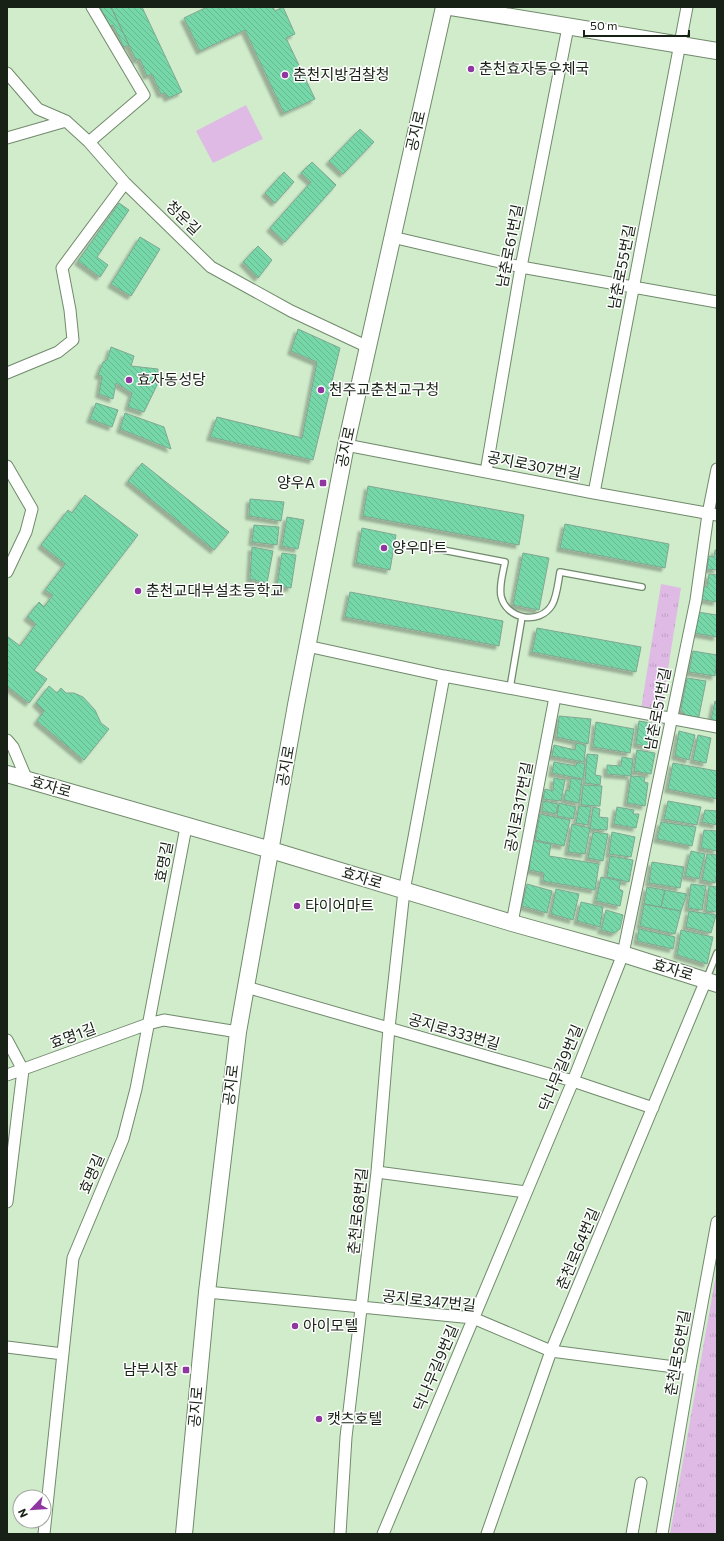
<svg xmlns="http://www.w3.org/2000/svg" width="724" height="1541" font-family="Commissioner,'Noto Sans KR',sans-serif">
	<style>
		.park { fill: url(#park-tufts) }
		.pitch { fill: #dfbae5 }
		.building { fill: url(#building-back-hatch); stroke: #80a792; filter: url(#shadow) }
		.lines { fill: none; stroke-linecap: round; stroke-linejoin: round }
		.lane-casing { stroke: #718a6c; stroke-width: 8 }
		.street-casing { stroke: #718a6c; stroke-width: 13 }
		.secondary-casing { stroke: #718a6c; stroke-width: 18 }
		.lane { stroke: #fff; stroke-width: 5.5 }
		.street { stroke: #fff; stroke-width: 11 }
		.secondary { stroke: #fff; stroke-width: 16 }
		.poi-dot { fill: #9036a1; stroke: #fff; stroke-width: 1.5 }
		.labels { text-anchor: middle; stroke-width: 3; stroke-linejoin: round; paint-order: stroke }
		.poi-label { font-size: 15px; fill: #172115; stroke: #fff; text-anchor: start }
		.street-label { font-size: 15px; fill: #172115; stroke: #fff }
	</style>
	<defs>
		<pattern id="park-tufts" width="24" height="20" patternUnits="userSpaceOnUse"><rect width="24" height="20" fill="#dfbae5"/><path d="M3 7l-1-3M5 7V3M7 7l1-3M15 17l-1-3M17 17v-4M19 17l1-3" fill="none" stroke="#bfa0c4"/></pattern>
		<pattern id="building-back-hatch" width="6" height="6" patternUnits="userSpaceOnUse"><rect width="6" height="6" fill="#76d7a8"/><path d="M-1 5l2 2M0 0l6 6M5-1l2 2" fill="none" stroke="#65b890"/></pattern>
		<filter id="shadow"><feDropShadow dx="-3.5" dy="3.5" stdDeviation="1" flood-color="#0004"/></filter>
	</defs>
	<rect width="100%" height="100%" fill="#d0eccb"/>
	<path class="park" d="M661,584L681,588L661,712L641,709Z
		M717,1269V1534H670Z"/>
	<path class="pitch" d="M246,105L263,139L213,163L196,131Z"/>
	<path class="building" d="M100,7H111L129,45L124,47L113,25L110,26Z
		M111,7H142L182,92L168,98L165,93L161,94L152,74L147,76L140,59L136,60Z
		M207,7H273L275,11L283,7L295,34L286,38L315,99L284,113L245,30L200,51L184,18Z
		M360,129L374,142L343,174L329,161Z
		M312,162L336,185L285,242L270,228L311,182L301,173Z
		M284,172L294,182L275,203L265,193Z
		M119,203L129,210L97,257L108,265L100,277L78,261Z
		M140,237L160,249L131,296L111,284Z
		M258,246L272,260L258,278L243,262Z
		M298,329L340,348L313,460L210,437L217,417L302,438L317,362L291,351Z
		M111,347L134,356L131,366L158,369L157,385L144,412L128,407L132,393L116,383L113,399L99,394L102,376L98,375L103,362L107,360Z
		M96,403L118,410L112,427L90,419Z
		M125,413L164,427L171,449L120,429Z
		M142,463L229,532L214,550L128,481Z
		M368,486L524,515L519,545L363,516Z
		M85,495L138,535L34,670L47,679L29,703L7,686V636L20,646L36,624L27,617L39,602L44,607L53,595L45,590L65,564L41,545L68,510L72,513Z
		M250,499L284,502L281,521L249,516Z
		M287,517L304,520L298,549L282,546Z
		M565,524L669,544L665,568L560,548Z
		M254,525L279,527L277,545L252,542Z
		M362,528L396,535L390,570L356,563Z
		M252,547L273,551L267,583L250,579Z
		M715,550H717V570L707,569L709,556L714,557Z
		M282,553L296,555L291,588L277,586Z
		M523,553L549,558L539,610L513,605Z
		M709,574L717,575V602L698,599L701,586L707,587Z
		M350,592L503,621L499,646L345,617Z
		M697,612L717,615V637L694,633Z
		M537,628L641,647L636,672L532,652Z
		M693,651L717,655L715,676L689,672Z
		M687,678L706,681L698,721L688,718L681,709Z
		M49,686L57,693L61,688L66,693H74L83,697L95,710L101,723L109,729L84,760L37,721L44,711L36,703Z
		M715,701L717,702V721L711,720Z
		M559,716L591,719L588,744L557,737Z
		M639,721L657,724L653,748L636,744Z
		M596,722L634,729L630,753L593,747Z
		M679,731L695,735L689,760L675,756Z
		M698,735L711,738L706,763L693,760Z
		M576,743L586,745L584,762L552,756L554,745L575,750Z
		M637,750L655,753L651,774L634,771Z
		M587,754L598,755L595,775L601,776L600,785L585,783Z
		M622,757L633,759L631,776L607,774V765L621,766Z
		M554,762L576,766L577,762L585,764L583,779L552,773Z
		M673,763L717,771V799L668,789Z
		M631,776L645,777L644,782L648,783L645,806L627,803Z
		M554,778L565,780L561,801L543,799L545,789L553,791Z
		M571,778L582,780L579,803L564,800L566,790L569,791Z
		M583,785L602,786L600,806L581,805Z
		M543,801L558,804L556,814L542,811Z
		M668,801L701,807L697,825L664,819Z
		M559,803L576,807L573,819L557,816Z
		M579,806L591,807L588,825L576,823Z
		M593,807L600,809L599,817L608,818L607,830L590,829Z
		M617,807L634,810L633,814H639L636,828L614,824Z
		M705,810L717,811V825L702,822Z
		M540,814L570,820L564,846L535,840Z
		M661,822L696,827L692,846L657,839Z
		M572,824L590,828L585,854L568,852Z
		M704,830L717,831V851L701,848Z
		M593,832L608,834L603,861L588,858Z
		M612,832L635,837L631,857L609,854Z
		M533,841L551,844L549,856L599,864L595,890L543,881L544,873L529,870Z
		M691,851L705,854L699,879L685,876Z
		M707,854L717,855V873L715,883L702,880Z
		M610,856L633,860L629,882L607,877Z
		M652,862L684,867L680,888L649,883Z
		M601,877L621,881L619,889L623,891L620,906L596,901Z
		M527,884L552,891L547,913L522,906Z
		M691,884L706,886L702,910L688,908Z
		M709,886L717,887V912L706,911Z
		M647,887L665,890L661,907L644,904Z
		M556,889L579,894L573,920L551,914Z
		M665,890L687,894L681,911L661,907Z
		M581,902L603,907L600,927L577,921Z
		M644,904L681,911L675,934L640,926Z
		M606,910L623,915L620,929L614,933L601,930Z
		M689,911L716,915L711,933L686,927Z
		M639,929L675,937L673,949L637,941Z
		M681,930L713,937L707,964L677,955Z"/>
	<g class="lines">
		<defs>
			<path id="lane" d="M422,546L505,562C503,573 499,585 501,596C506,619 539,626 552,605C557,596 558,583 560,572L642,587
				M510,688L522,617
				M706,980L717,953"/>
			<path id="street" d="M7,73L38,109L66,121L89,142L125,183L211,267L291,311L368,347
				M7,138L66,121
				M89,142L144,95L92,7
				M392,237L521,267L717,302
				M7,373L58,352L73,340L70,310L62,268L125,183
				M346,445L594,493L717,515
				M7,466L32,509L26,532L7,572
				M486,472L521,267L568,27
				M594,493L687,7
				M307,646L444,676L717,727
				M7,740L13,747L27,780
				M512,923L555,697
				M246,987L573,1081L653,1108
				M7,1040L23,1070L7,1202
				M7,1075L148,1024L164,1020L238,1032
				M377,1172L526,1192
				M207,1292L473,1318L551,1351L690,1369
				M7,1347L63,1354
				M44,1534L73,1258L123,1139L136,1089L186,827
				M340,1534L346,1437L377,1172L389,1028L404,891L444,676
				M383,1534L573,1081L623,954L696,600L708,514L717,469
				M487,1534L551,1351L706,980
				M632,1534L641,1483
				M662,1534L690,1369L717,1222"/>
			<path id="secondary" d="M451,7L717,51
				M7,774L271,850L512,923L623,954L717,984
				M184,1534L207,1292L238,1032L296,705L346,445L444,7"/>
		</defs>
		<use href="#lane" class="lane-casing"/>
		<use href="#street" class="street-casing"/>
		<use href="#secondary" class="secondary-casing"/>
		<use href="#lane" class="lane"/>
		<use href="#street" class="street"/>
		<use href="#secondary" class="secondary"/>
	</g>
	<g class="poi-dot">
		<circle cx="471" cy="69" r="4"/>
		<circle cx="285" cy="75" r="4"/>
		<circle cx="129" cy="380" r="4"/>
		<circle cx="321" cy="390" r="4"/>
		<rect x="319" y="479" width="8" height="8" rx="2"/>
		<circle cx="384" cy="548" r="4"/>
		<circle cx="138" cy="591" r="4"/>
		<circle cx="297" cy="906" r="4"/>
		<circle cx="295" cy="1326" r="4"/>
		<rect x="182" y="1366" width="8" height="8" rx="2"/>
		<circle cx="319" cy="1419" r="4"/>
	</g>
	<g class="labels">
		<g class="poi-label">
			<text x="479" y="74">춘천효자동우체국</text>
			<text x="293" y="80">춘천지방검찰청</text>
			<text x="137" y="385">효자동성당</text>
			<text x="329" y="395">천주교춘천교구청</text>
			<text x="315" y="488" text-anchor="end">양우A</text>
			<text x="392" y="553">양우마트</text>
			<text x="146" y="596">춘천교대부설초등학교</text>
			<text x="305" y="911">타이어마트</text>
			<text x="303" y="1331">아이모텔</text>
			<text x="178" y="1375" text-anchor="end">남부시장</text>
			<text x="327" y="1424">캣츠호텔</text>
		</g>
		<g class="street-label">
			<text transform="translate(416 131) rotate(-77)" y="5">공지로</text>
			<text transform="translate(183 218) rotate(44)" y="5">청운길</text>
			<text transform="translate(510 246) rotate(-79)" y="5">남춘로61번길</text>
			<text transform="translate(622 267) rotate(-79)" y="5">남춘로55번길</text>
			<text transform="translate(346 447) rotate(-78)" y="5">공지로</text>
			<text transform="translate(534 466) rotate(11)" y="5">공지로307번길</text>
			<text transform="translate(658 709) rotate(-79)" y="5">남춘로51번길</text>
			<text transform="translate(286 766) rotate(-80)" y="5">공지로</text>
			<text transform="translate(51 787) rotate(16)" y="5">효자로</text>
			<text transform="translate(519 807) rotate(-79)" y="5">공지로317번길</text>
			<text transform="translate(164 862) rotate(-79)" y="5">효명길</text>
			<text transform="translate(362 878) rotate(17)" y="5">효자로</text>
			<text transform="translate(673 970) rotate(17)" y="5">효자로</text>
			<text transform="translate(454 1032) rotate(16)" y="5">공지로333번길</text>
			<text transform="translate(73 1036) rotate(-20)" y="5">효명1길</text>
			<text transform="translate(561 1068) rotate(-68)" y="5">닥나무길9번길</text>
			<text transform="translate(231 1085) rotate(-83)" y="5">공지로</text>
			<text transform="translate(92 1174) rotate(-67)" y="5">효명길</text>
			<text transform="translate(358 1211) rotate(-84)" y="5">춘천로68번길</text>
			<text transform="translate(578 1249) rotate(-67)" y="5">춘천로64번길</text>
			<text transform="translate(429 1301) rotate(6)" y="5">공지로347번길</text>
			<text transform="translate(678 1353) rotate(-80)" y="5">춘천로56번길</text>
			<text transform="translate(436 1368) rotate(-67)" y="5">닥나무길9번길</text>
			<text transform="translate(196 1407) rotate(-85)" y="5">공지로</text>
		</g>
	</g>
	<rect width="724" height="1541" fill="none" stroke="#172115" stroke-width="16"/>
	<g transform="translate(32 1509) rotate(245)"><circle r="19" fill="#ffffff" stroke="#a2a6a1"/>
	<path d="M0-3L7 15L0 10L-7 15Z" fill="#9036a1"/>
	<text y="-6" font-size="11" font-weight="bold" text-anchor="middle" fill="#172115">N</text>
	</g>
	<path d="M584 30v6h105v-6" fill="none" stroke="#172115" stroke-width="2"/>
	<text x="590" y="30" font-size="12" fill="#172115" stroke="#ffffff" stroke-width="3" paint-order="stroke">50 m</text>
</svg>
